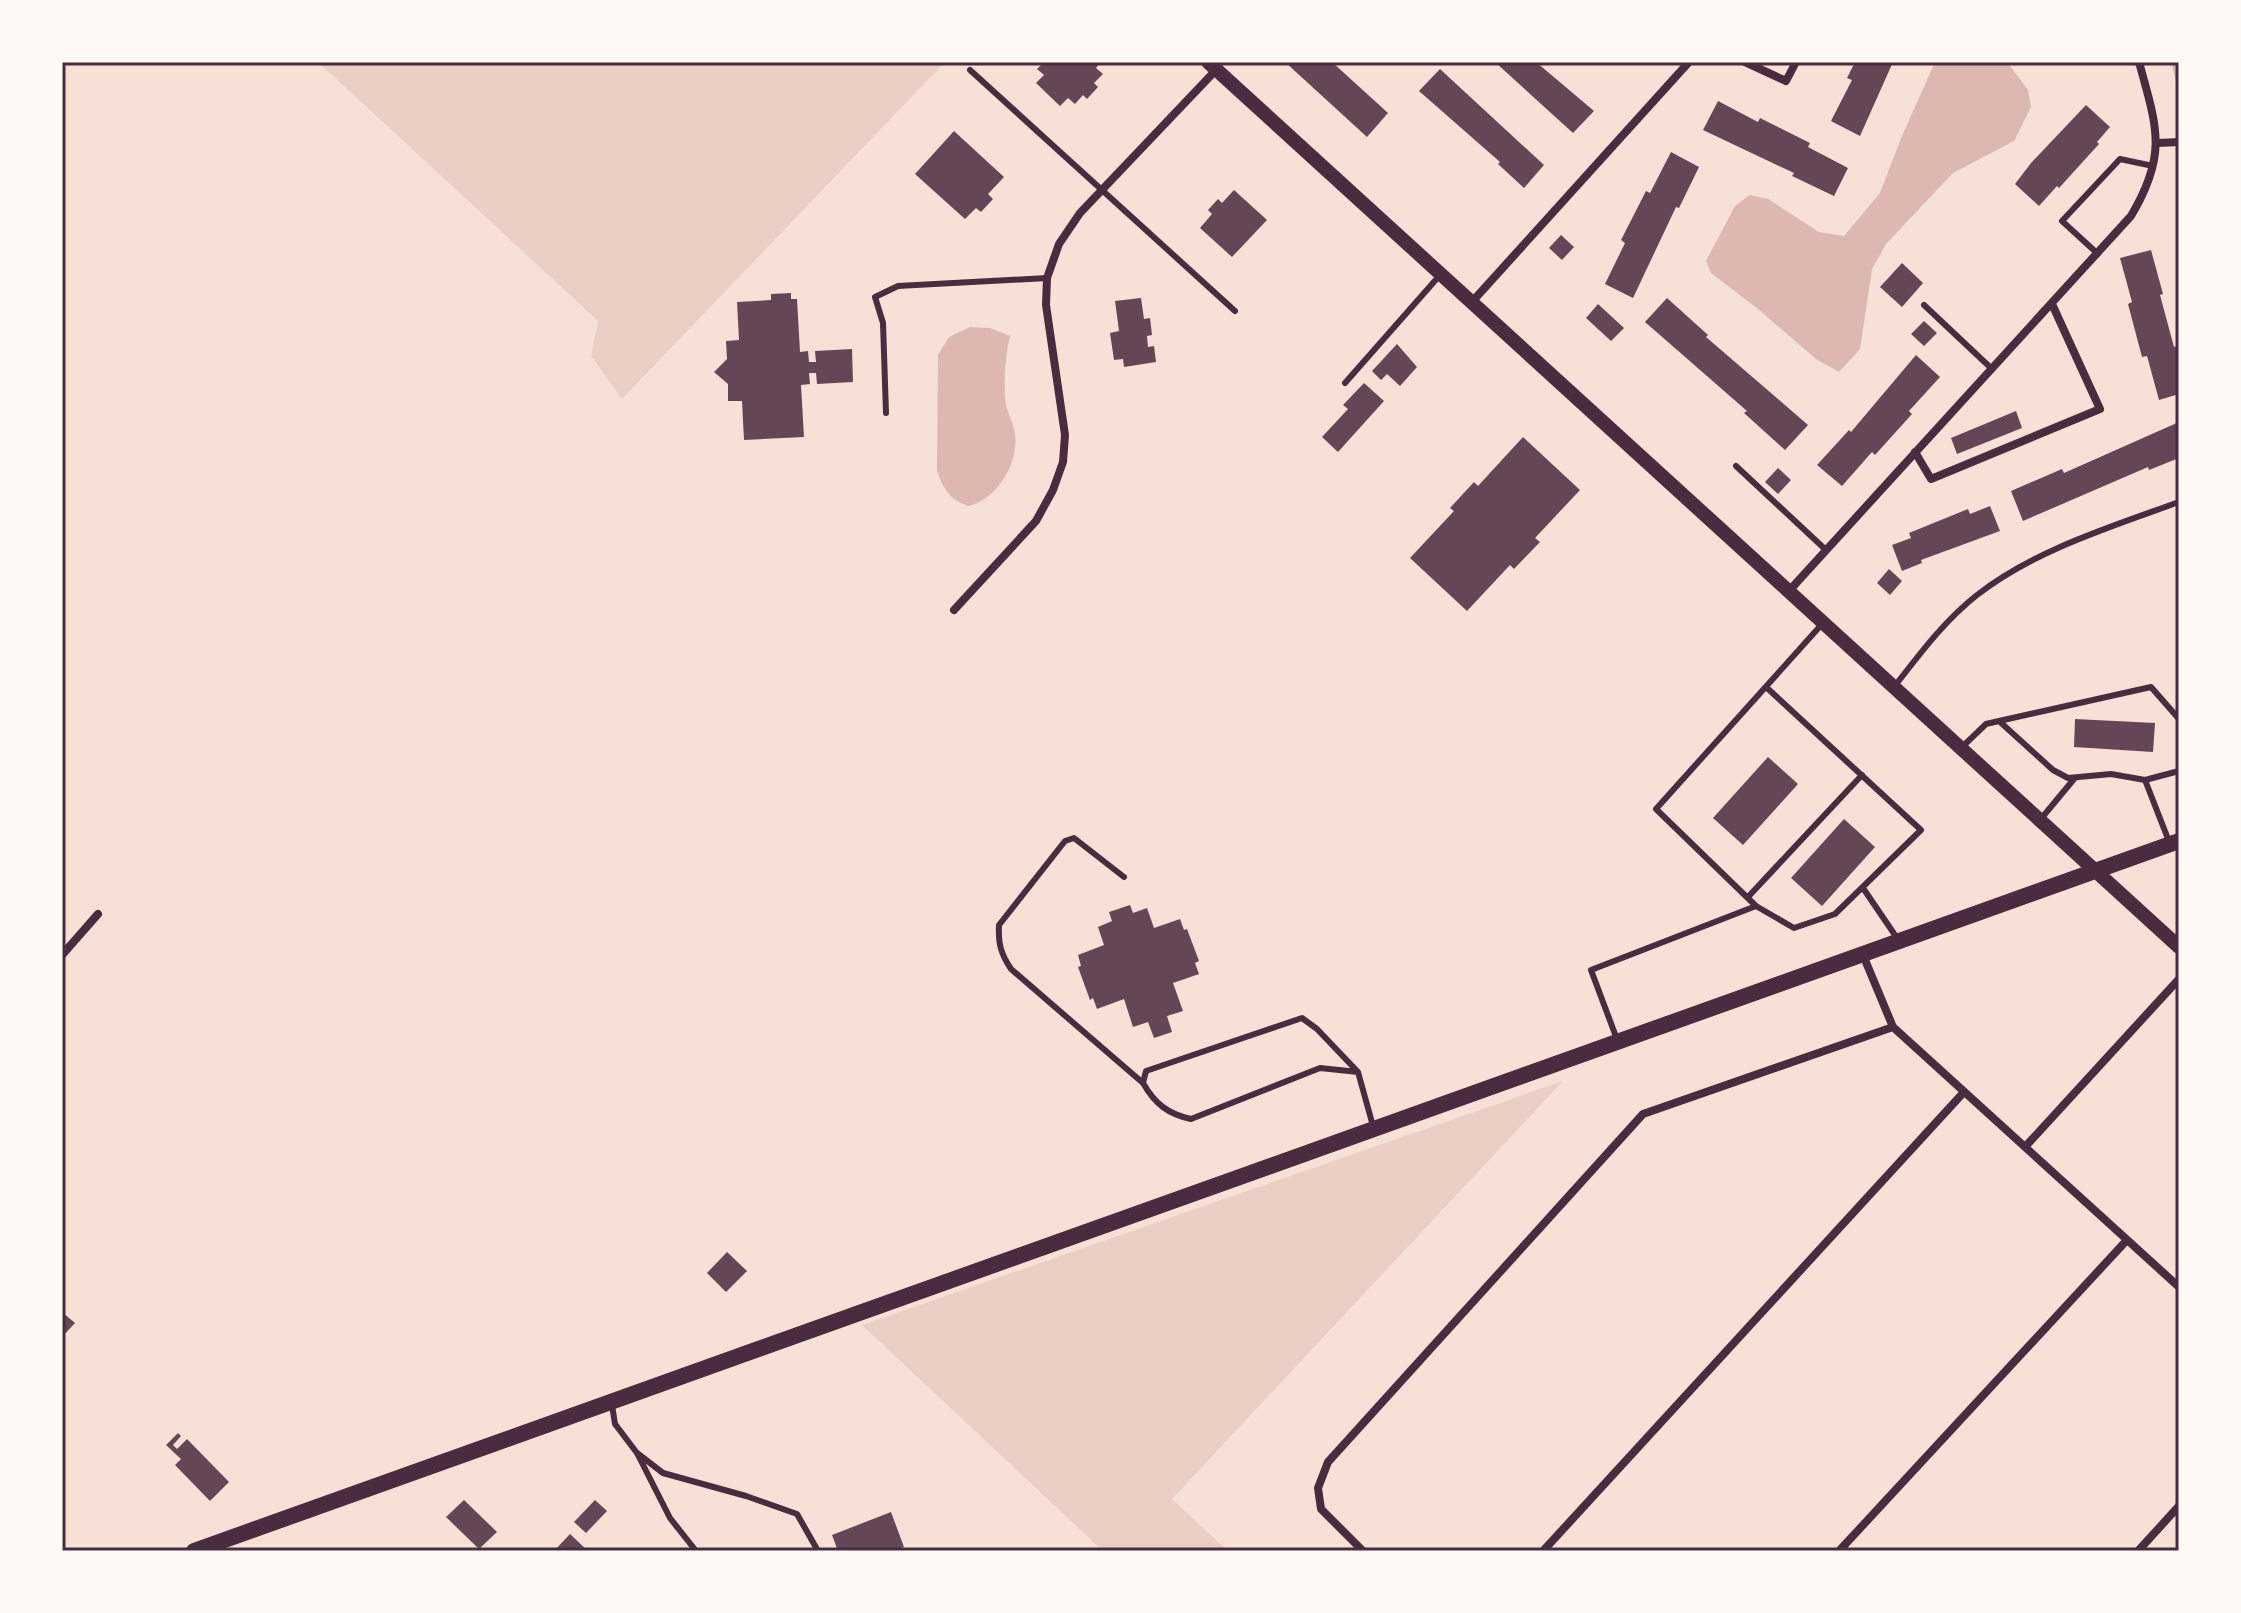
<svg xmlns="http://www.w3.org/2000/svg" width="2241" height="1613" font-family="'Noto Serif',serif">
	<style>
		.green { fill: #ebcfc5 }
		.water { fill: #dcb8b0 }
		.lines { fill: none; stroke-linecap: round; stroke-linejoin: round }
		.stream { stroke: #dcb8b0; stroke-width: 6 }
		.building { fill: #644757 }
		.service { stroke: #4a2c40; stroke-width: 6 }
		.minor { stroke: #4a2c40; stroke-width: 8 }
		.tertiary { stroke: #4a2c40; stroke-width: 14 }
		.secondary { stroke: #4a2c40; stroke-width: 16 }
		.neatline { fill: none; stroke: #4a2c40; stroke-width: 3 }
	</style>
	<rect width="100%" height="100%" fill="#f7e1d7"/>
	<path class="green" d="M318,62H945L622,399L591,356L598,321Z
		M1563,1081L1172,1499L1228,1551H1103L862,1325Z"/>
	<path class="water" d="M1935,62H2007L2028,90L2031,107L2014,141L1953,173L1886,244L1872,269L1860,349L1839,372L1816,359L1758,309L1711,273L1706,261L1735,206L1750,195L1768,199L1819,232L1844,236L1880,193L1901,138Z
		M970,327L990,328L1010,336C1005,357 1004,377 1005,398C1006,410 1013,422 1015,434C1019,463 997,500 968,506C950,500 942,487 937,470L938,355L949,337Z"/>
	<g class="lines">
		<path class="stream" d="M2174,62L2179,81"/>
	</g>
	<path class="building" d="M1044,62H1101L1096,68L1103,74L1094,83L1098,87L1087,99L1083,95L1075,104L1068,98L1060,106L1036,83L1044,75L1037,69Z
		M1285,62H1332L1388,113L1367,137Z
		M1495,62H1536L1594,111L1573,133Z
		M1855,62H1893L1860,136L1831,121L1852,80L1847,78Z
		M1440,69L1544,165L1524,188L1498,164L1500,162L1419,91Z
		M1718,101L1758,122L1760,118L1810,143L1808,147L1848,168L1834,196L1792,176L1794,173L1703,130Z
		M2086,105L2110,127L2097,142L2099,144L2059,188L2057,186L2039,206L2015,184L2031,163Z
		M954,131L1004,177L988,194L993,199L981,212L976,208L965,219L915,174Z
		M1671,152L1699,167L1679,208L1676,207L1633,298L1605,284L1625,243L1621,240L1646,191L1650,193Z
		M1234,190L1267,220L1232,257L1200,228L1212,214L1208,210L1218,199L1222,203Z
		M1561,235L1574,247L1562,260L1549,248Z
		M2151,250L2163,294L2160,295L2174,347L2177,346L2179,352V394L2159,400L2147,356L2142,357L2128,304L2132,302L2120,258Z
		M1902,263L1923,283L1902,307L1880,287Z
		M791,293V299H797L800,352L808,351L809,362H816L815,351L852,349L853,382L817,384L816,373H809L810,384L801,385L804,437L744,440L742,401H728V384L714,372L727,359L726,341L739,340L737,302L771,300V294Z
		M1141,298L1144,319L1150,318L1152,335L1147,336L1148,347L1154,346L1156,362L1124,367L1123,359L1114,360L1110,333L1119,331L1115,301Z
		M1667,298L1708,335L1706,337L1808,425L1785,450L1744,413L1747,411L1645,322Z
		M1598,304L1624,328L1611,341L1586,318Z
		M1924,321L1937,333L1924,346L1911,334Z
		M1397,344L1417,367L1400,386L1387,374L1381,380L1372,371Z
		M1916,355L1940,377L1909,411L1912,414L1875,455L1872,452L1842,486L1817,465L1849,430L1851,432Z
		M1364,383L1384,401L1338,452L1322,437L1348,409L1343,405Z
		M2016,411L2022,428L1957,454L1951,438Z
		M2179,422V458L2149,470L2148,467L2023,521L2011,491L2062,469L2064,473Z
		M1523,437L1580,490L1535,538L1540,542L1514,569L1510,565L1467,611L1410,558L1454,511L1450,508L1474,482L1478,486Z
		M1778,468L1791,480L1778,494L1765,482Z
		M1990,506L2000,531L1921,560L1922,563L1902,571L1892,545L1911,538L1909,533L1968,509L1970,514Z
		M1889,569L1902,581L1890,595L1877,583Z
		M2075,719L2155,723L2153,752L2074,747Z
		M1768,757L1798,784L1743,845L1713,818Z
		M1844,819L1875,847L1822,906L1791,878Z
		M1130,905L1133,913L1147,908L1154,928L1180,919L1184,930L1187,929L1199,961L1195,963L1199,974L1173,983L1183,1011L1167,1016L1172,1032L1154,1038L1148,1022L1133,1027L1124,999L1097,1009L1093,998L1090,1000L1078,967L1081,966L1078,955L1104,945L1098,927L1112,921L1109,912Z
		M727,1252L747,1271L726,1292L707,1273Z
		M62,1312L75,1323L62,1337Z
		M178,1433L181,1436L173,1445L177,1449L187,1439L229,1482L210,1501L175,1465L181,1459L166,1445Z
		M464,1500L497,1532L479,1549L446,1517Z
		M595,1500L607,1511L586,1533L574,1522Z
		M891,1512L904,1547L895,1551H838L832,1535Z
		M570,1534L588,1551H554Z"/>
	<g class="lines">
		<path class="service" d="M970,70L1235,311
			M2098,254L2062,221L2120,159L2153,166
			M1924,305L1992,369
			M1345,383L1440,275
			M886,413L883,323L875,297L898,286L1047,278
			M1736,466L1826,550
			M1894,687C1919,655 1944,621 1977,595C2035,550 2110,527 2179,502
			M1999,721L2151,687L2179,719
			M1961,748L1986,724L1999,721L2053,770L2068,778L2111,774L2145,780L2179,771
			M2145,780L2170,844
			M2040,820L2074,779
			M1124,877L1074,838L1065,841L999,925C998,944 1001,954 1011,969L1143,1083
			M1863,888L1899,941
			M1748,897L1862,775
			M1756,906L1794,928L1835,914L1921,830L1766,687
			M1618,1042L1591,970L1756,906L1656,809L1823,623
			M1358,1072L1317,1029L1302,1018L1146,1071L1143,1083C1155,1104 1168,1114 1191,1119L1320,1068L1358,1072L1373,1126
			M612,1405L615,1424L637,1453L670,1518L696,1551
			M637,1453L663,1473L746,1496L797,1514L818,1551"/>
		<path class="minor" d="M1745,62L1786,81L1796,62
			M2158,143L2179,142
			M1471,303L1689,62
			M1915,452L1931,479L2100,409L2052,304
			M1788,592L2131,216C2168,154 2157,128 2139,62
			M954,610L1036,521L1053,490L1063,462L1065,435L1046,305L1047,278L1059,244L1080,213L1216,70
			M62,955L98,914
			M1863,955L1893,1027L2179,1287
			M2025,1147L2179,979
			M1363,1551L1321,1509L1318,1488L1328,1462L1643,1114L1893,1027
			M1543,1551L1964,1092
			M1839,1551L2127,1240
			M2138,1551L2179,1506"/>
		<path class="tertiary" d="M1208,62L2179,947"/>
		<path class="secondary" d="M194,1551L2179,841"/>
	</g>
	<rect width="2241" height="1613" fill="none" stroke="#fffaf5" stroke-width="128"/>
	<rect x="64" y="64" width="2113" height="1485" class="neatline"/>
</svg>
